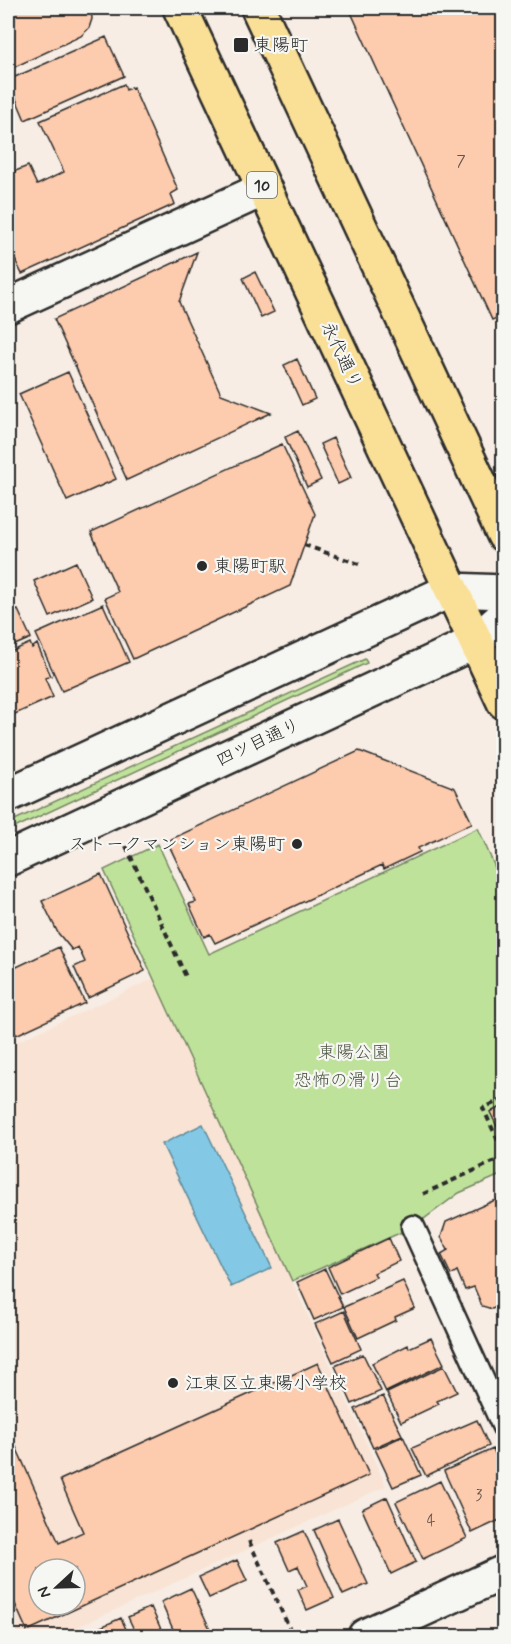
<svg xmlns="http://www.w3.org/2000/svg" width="511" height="1644" font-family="Mynerve,'Klee One',sans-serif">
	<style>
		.built { fill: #f9e3d4; fill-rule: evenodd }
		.green { fill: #bfe29b; stroke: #758663; stroke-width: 1.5 }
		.water { fill: #83c9e5; stroke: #608a9b; stroke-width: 1.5 }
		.building { fill: #fdcbad; stroke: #2b2b2b; stroke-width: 1.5; fill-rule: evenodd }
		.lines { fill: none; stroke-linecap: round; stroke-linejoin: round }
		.service-casing { stroke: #2b2b2b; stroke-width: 27 }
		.minor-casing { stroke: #2b2b2b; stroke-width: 38 }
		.secondary-casing { stroke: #2b2b2b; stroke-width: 38 }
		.primary-casing { stroke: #2b2b2b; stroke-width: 38 }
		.path { stroke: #2b2b2b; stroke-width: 4; stroke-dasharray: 6 4.5; stroke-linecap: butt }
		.service { stroke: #f6f6f2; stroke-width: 22 }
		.minor { stroke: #f6f6f2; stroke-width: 33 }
		.secondary { stroke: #f6f6f2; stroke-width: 33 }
		.primary { stroke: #fadf96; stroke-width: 33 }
		.poi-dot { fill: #2b2b2b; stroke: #f6f6f2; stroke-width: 2 }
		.labels { text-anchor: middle; stroke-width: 4.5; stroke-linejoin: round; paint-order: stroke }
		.number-label { font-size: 15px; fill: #60534c }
		.shield { fill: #f6f6f2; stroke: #686867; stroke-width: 1.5 }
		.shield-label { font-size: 16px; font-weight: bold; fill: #2b2b2b }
		.poi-label { font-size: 18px; fill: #2b2b2b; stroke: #f6f6f2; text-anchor: start }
		.street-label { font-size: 18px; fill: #2b2b2b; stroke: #f6f6f2 }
		.park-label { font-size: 18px; fill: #505947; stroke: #f6f6f2 }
	</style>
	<rect width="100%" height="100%" fill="#f7ede4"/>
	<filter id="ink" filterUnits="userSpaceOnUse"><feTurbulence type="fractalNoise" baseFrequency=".0167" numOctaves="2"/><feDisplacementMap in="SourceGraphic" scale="12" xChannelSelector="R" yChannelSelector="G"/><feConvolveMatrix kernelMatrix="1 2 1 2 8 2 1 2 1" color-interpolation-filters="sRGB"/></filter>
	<g filter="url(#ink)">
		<path class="built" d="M153,979L386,1486L58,1636H8V1046ZM39,1569H75V1605H39Z"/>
		<path class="green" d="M365,659L367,663L8,831V823Z
			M478,828L503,886V1174L459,1193L413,1227L292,1281L104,870L158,844L209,954Z"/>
		<path class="water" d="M203,1124L272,1268L231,1287L162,1144Z"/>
		<path class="building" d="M8,8H91L92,19L89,28L81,36L8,70Z
			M349,8H504V315L492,320Z
			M106,37L124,76L25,120L8,80Z
			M124,84L126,90L133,87L178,190L171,194L175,204L22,274L8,245V200L10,199L8,194V174L28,166L37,185L64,172L40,121Z
			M197,252L179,302L221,394L271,413L127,480L54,319Z
			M255,272L274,312L261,318L243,278Z
			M297,359L315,399L302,405L284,365Z
			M68,372L116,479L67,501L19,394Z
			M298,431L321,480L307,487L285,437Z
			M333,438L351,478L338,484L320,444Z
			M282,444L315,514L290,586L133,659L105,598L118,592L91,532Z
			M76,562L92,598L50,617L34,581Z
			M103,604L129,662L62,691L36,634Z
			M18,610L31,638L8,648V614Z
			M30,643L32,648L37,644L51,676L45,678L53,697L8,717V653Z
			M359,751L455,788L472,823L418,848L420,852L384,869L382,865L215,943L210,934L204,937L189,904L196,902L167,841Z
			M101,874L145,971L88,998L74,967L85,962L78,947L72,950L58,933L42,901Z
			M59,947L85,1003L16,1035L8,1016V971Z
			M504,1106V1141L490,1112Z
			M504,1196V1304L492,1309L482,1306L474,1287L465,1290L457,1271L451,1275L441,1254L448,1250L441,1237L446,1222Z
			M389,1238L399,1261L374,1273L376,1277L340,1294L328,1267Z
			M325,1269L343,1307L314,1320L297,1282Z
			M403,1281L415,1308L395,1317L396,1320L358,1338L344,1307Z
			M344,1311L361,1349L333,1362L315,1324Z
			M431,1338L444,1364L386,1392L372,1363L408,1345L409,1348Z
			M363,1354L381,1391L352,1404L335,1366Z
			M318,1363L369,1475L27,1631L8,1588V1429L59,1543L83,1532L60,1480ZM39,1569H75V1605H39Z
			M444,1366L457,1392L437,1401L439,1404L401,1422L387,1393Z
			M383,1396L402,1435L373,1448L355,1409Z
			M477,1420L489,1446L426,1476L412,1448Z
			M403,1436L421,1475L393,1487L375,1449Z
			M493,1449L504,1472V1518L472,1533L444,1471Z
			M440,1481L467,1538L423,1559L396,1502Z
			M387,1497L416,1562L391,1574L362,1509Z
			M338,1519L368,1584L343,1595L314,1530Z
			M304,1531L334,1598L307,1610L298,1590L307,1586L298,1566L289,1570L277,1543Z
			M237,1560L247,1581L209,1598L199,1577Z
			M191,1588L211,1631L199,1636H176L161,1602Z
			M151,1607L164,1636H137L128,1617Z
			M121,1618L129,1636H86L85,1634Z"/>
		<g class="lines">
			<defs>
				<path id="service" d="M413,1227L504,1427"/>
				<path id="minor" d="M8,306L264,189
					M365,1636L504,1572"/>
				<path id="secondary" d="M8,795L451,590L504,592
					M8,859L475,642L504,616"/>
				<path id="primary" d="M180,8L504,702
					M258,8L504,535"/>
			</defs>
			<use href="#service" class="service-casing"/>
			<use href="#minor" class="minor-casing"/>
			<use href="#secondary" class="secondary-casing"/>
			<use href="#primary" class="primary-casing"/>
			<path class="path" d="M501,417L504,416
				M304,545L359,564
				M126,846L187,979
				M504,1099L483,1108L504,1154
				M423,1194L504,1157
				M249,1541L293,1636"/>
			<use href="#service" class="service"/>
			<use href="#minor" class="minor"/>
			<use href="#secondary" class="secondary"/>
			<use href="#primary" class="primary"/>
		</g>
	</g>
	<g class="poi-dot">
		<rect x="233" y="37" width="16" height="16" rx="3"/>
		<circle cx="202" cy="566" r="6"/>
		<circle cx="297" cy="844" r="6"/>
		<circle cx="173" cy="1383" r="6"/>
	</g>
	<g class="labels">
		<g class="number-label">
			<text x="461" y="166">7</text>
			<text x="479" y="1500">3</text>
			<text x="431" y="1525">4</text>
		</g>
		<rect class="shield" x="247" y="172" width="30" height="26" rx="4.5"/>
		<g class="shield-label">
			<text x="262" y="191">10</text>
		</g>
		<g class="poi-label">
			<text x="254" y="51">東陽町</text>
			<text x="214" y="572">東陽町駅</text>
			<text x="285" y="850" text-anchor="end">ストークマンション東陽町</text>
			<text x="185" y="1389">江東区立東陽小学校</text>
		</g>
		<g class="street-label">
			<text transform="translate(342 355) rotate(65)" y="6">永代通り</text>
			<text transform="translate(258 742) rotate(-25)" y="6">四ツ目通り</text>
		</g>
		<g class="park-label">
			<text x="354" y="1058">東陽公園</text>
			<text x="348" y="1086">恐怖の滑り台</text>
		</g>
	</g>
	<rect width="511" height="1644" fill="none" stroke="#f6f6f2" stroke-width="30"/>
	<rect x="15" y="15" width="481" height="1614" fill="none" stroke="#2b2b2b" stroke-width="2" filter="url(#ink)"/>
	<g transform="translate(57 1587) rotate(248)"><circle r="28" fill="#f6f6f2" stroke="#a5a5a2" stroke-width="1.5"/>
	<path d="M0-4.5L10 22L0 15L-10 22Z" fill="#2b2b2b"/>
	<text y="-9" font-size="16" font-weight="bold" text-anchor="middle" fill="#2b2b2b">N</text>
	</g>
</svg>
